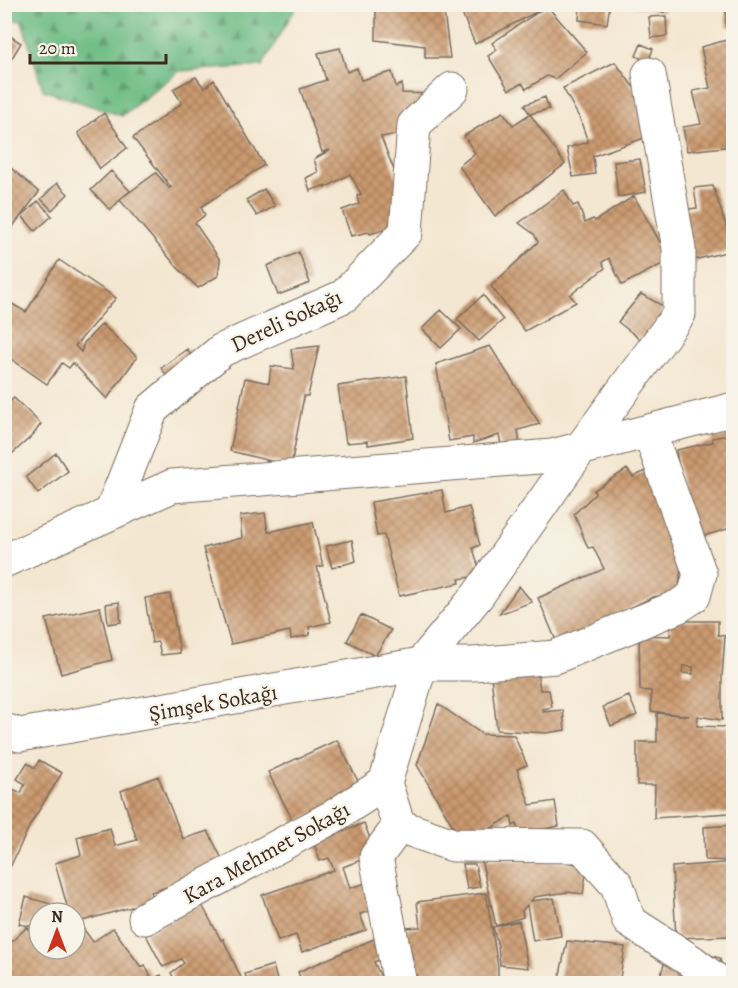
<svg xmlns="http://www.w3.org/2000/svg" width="738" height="988" font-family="Alegreya,serif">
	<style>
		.forest { fill: url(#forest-firs); stroke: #567452; stroke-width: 1.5 }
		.building { fill: url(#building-cross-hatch); fill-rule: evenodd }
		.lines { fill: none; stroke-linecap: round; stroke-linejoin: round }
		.street-casing { stroke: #7c6c5d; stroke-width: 35 }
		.street { stroke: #fff; stroke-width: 33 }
		.labels { text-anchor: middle; stroke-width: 4.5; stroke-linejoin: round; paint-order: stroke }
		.street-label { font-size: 22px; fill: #3b2a1e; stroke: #f7f3e8 }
	</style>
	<defs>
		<pattern id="forest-firs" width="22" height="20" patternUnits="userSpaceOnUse" patternTransform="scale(1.5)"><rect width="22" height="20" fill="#70bd86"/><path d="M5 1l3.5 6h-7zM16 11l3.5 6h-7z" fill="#5d9a6d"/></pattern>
		<pattern id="building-cross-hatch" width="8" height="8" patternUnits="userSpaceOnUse" patternTransform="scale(1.5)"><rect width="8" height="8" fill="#cb9a70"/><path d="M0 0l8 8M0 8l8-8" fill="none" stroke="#a67e5b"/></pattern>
	</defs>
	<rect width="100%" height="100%" fill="#f7f3e8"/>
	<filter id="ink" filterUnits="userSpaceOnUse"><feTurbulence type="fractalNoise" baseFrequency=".0167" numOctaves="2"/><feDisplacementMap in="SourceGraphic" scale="12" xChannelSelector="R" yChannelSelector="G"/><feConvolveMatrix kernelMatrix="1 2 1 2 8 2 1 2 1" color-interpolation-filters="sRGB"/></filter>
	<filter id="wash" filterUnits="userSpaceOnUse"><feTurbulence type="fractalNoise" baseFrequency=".008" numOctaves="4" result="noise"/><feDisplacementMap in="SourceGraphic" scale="24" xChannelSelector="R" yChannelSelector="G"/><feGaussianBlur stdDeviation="1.35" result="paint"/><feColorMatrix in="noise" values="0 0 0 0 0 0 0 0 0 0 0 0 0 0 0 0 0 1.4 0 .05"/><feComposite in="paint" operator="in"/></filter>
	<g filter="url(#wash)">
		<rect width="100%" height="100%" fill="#f4e7d1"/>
		<path class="forest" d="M4,5L5,4L297,5L262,66L179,71L122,116L43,90L22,21L5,18Z"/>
		<g id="blocks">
			<path class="building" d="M376,4H443L450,58H425V46L376,40Z
				M458,4H535L538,11L475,44Z
				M580,4H610L607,24L579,20Z
				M620,4H665L664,12Z
				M726,4H734V26L726,27Z
				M547,6L587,52L555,79L547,76L526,89L522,83L509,90L488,56L497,50L492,43Z
				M666,16L667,36L651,38L649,17Z
				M4,32L21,43L4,71Z
				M734,38V146L687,151L683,127L701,124L693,91L710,88L701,47Z
				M641,44L653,49L648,62L636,56Z
				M340,48L347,72L357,68L361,80L392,72L396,87L402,84V93L432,94L404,133L381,137L413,219L370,234L369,232L351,236L342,210L359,204L357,196L361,194L350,174L325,188V185L310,191L306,178L318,172L314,159L330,150L322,152L300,89L326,80L318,53Z
				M615,62L638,93L647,137L593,156L595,174L573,177L567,148L588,142L580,119L563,88Z
				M196,77L204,88L214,80L264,165L201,207L205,215L195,223L220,260L218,276L198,288L177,267L120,200L110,210L91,190L111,171L130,191L120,199L156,173L169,188L171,187L133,138L182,103L173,89Z
				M545,97L549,109L530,114L565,164L495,216L459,166L475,153L464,136L503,112L513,125L530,114L524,105Z
				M104,113L127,148L100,169L78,133Z
				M640,159L646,192L618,197L614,162Z
				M4,162L39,192L4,238Z
				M57,183L68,194L52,210L41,199Z
				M713,186L734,250L690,261L681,210L697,208L694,188Z
				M264,189L275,206L257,216L246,200Z
				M564,190L573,206L578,204L585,223L593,219L595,221L634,196L670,260L622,285L609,258L602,262L605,268L570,295L576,302L525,331L491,286L538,242L534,234L519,223Z
				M38,201L52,216L35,231L22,216Z
				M299,252L310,283L278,295L267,266Z
				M59,260L116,298L75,346L81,352L84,343L102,324L137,357L107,399L73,363L69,368L62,363L47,384L4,354V304L7,301L26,312Z
				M641,294L663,306L649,346L618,322Z
				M483,295L503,320L479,341L457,319Z
				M441,310L461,329L441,348L422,329Z
				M319,346L308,396H304L291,466L230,451L245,378L269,383L271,366L294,369L291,349Z
				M490,346L540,424L518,430L520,446L502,449L499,435L473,443V437L449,441L436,364Z
				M187,349L198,365L173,384L161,368Z
				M406,376L413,438L368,445V441L346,443L338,386Z
				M14,398L41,424L33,435L4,461V407Z
				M734,434V527L697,538L686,512L676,450L713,442L712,438Z
				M56,453L68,471L38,494L26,477Z
				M654,467L682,548L679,592L653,597L557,643L538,598L604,569L593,547L588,548L574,514L595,494L594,490L627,469L633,477Z
				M442,490L446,513L469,507L480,545L473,548L481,575L459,579L460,583L399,596L384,535L377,536L371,502Z
				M265,513L268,532L313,522L323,566L317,567L331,622L309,627L310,635L291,639L290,631L231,644L203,548L242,538L240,516Z
				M352,540L356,561L332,568L326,546Z
				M519,586L532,602L499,614Z
				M170,594L180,653L161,655L158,642L152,643L145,598Z
				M119,602L121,622L108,624L106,604Z
				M100,607L112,660L61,674L46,619Z
				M361,615L391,630L375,656L347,641Z
				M671,621H718V635L725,636L722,677V720L698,716L697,726L728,727L730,813L654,818L655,785H637V742H657V713L689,716L651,711V691L640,690L639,635L670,636ZM683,666L693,667V674L682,673Z
				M536,662L540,690H549L552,707L543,709V712L563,710L565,730L546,733L497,730L490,667Z
				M629,696L637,715L611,726L603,707Z
				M438,704L482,734L514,735L527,765L517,769L530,805L555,801L559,826L518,834L517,824L513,826L511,816L464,845L417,765Z
				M337,740L363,791L294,823L268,772Z
				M39,760L62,773L31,823L4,880V785L21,793L25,784L17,779L27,763L35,768Z
				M158,776L183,839L208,831L221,857L213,861L214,865L198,877L151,892L153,901L75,923V913H69L55,863L81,855L77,837L110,828L115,846L137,840L121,791Z
				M364,823L376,854L343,867L350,888L379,879L380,908L360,914L366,930L302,952L296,935L278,941L262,895L334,870L329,858L320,861L314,844Z
				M734,825V861L705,860L704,827Z
				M481,859L567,862L587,867L583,894L568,892L534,897L531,901L554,898L561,936L533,941L527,905L522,911L523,917L496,926Z
				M734,862V962L731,961L732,955L727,954L730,936L676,938L672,867Z
				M463,864H475L480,887L467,889Z
				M486,893L498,967V984H418L406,928L420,927L417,902Z
				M26,897L51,904L49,913H39V928L19,924Z
				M201,903L221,940L223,939L244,984H177L171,973L184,963L181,959L163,967L145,933Z
				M519,921L528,968L500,965L498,946L493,927Z
				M80,924L93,942L113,928L141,967L145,965L152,979L161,975L165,984H4V949L27,927L39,939V949H75V927Z
				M383,935L388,956L374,962L384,984H302L298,972Z
				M567,941L625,947L619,984H558Z
				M670,944L720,958L724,984H658Z
				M273,965L278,984H248L245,974Z"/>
		</g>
	</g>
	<g filter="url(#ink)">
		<use href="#blocks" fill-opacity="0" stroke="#7c6c5d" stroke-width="1.5"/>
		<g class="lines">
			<defs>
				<path id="street" d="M649,74L679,249V314L581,448L478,595L421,664L385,783L399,826L453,845L582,846L617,885L629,921L691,961L721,984
					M111,513L152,409L222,350L344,296L406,232L414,125L452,89
					M4,561L172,486L552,456L734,409
					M4,730L20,735L421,664H473L555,657L679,606L694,596L700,574L649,431
					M399,826L376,857L400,984
					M145,918L334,816L385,783"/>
			</defs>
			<use href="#street" class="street-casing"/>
			<use href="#street" class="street"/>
		</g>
	</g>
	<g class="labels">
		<g class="street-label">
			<text transform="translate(286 320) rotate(-25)" y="8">Dereli Sokağı</text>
			<text transform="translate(213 702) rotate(-10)" y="8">Şimşek Sokağı</text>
			<text transform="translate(266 852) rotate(-29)" y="8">Kara Mehmet Sokağı</text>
		</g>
	</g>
	<rect width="738" height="988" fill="none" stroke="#f7f3e8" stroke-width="24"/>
	<g transform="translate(57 931)"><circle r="28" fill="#f7f3e8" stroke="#aca397" stroke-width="1.5"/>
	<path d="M0-4.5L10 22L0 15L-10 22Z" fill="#c8321e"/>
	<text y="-9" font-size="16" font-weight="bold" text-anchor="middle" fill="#3b2a1e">N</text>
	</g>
	<path d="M30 54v9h136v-9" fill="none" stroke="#3b2a1e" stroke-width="3"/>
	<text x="39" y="54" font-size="18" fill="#3b2a1e" stroke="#f7f3e8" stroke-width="4.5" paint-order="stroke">20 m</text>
</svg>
